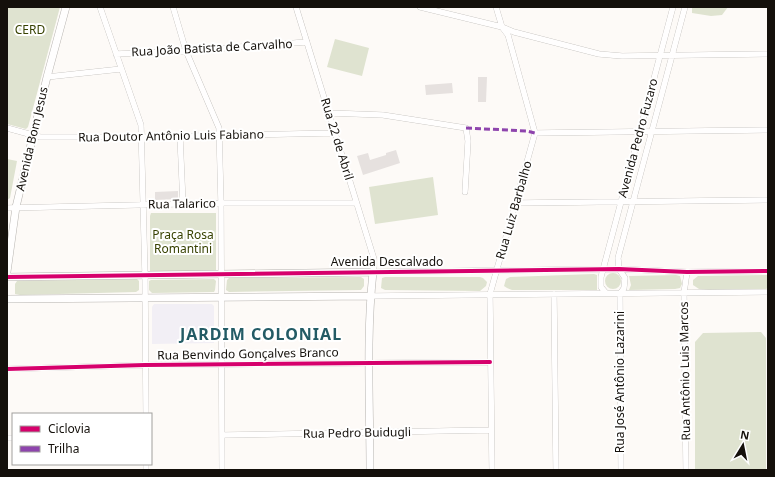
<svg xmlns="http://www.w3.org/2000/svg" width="775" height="477" font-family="'Noto Sans',sans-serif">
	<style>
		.education { fill: #f2eff5 }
		.green { fill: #dfe3d0 }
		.building { fill: #e6e1df }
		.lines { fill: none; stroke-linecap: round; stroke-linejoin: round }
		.minor-casing { stroke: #b6b3af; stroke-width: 6 }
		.tertiary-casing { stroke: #b6b3af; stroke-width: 8 }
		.minor { stroke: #fffefe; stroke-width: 5.5 }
		.tertiary { stroke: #fffefe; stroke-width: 7 }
		.quiet { stroke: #8e44ad; stroke-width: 3; stroke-dasharray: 6 3; stroke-linecap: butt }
		.cycleway-casing { stroke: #fff; stroke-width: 6 }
		.cycleway { stroke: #d6006c; stroke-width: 4 }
		.labels { text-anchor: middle; stroke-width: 4; stroke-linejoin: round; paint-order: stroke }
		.park-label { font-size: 12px; fill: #384202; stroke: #fff }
		.street-label { font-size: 12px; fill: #14100b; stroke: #fff }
		.district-label { font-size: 16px; font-weight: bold; letter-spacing: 1px; fill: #235b65; stroke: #fff }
	</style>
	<rect width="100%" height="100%" fill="#fdfaf7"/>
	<path class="education" d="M154,304H212L214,306V343L152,344V307Z"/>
	<path class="green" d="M7,7H60L28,127L26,129L7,124Z
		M692,7H728L722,15L711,16L692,13Z
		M335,39L369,48L362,76L327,67Z
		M7,159L17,161L10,198L7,200Z
		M433,177L438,215L375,224L369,187Z
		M151,213H216V271H150V216Z
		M605 281a8 8 0 1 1 16 0a8 8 0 1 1-16 0Z
		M594,274L597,275V290H512L507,288L504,286L506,279L510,277Z
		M676,275L680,276L682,284L680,288L675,289L629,290L631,285L629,276Z
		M767,275H768V288L766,289L710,290L699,289L693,285V280L698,276Z
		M361,277L364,279V286L361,290L229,292L226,290L227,280L229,278Z
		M385,277H480L483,278L487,282L486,286L480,291L385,290L381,288L382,278Z
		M137,279L139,281V290L136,292L20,295L15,294V284L17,281Z
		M214,279L216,281L215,290L214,292L152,293L149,290V281L151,280Z
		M761,332L766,338V470H695V342L703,333Z"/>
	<path class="building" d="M478,77H487L486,102H478Z
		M452,83L453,93L426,95L425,85Z
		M396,150L400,163L363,175L357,156L368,153L370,160L386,155V153Z
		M178,191V199L155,200V192Z"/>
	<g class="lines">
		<defs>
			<path id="minor" d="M100,7L141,125L145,275L146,414
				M173,7L186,51L219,128L221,203L222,470
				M296,7L374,259L373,272L619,269L687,272L768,271
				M420,7L502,27L514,32L599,54L622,56L768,54
				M116,54L186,51L307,42
				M47,77L121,69
				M329,113L383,115L466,128L468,141L465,192
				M7,128L40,137H142L335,133
				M535,133L768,130
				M180,136L183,204
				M516,203L768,200
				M7,208L221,203H356
				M606,293L601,287V277L673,7
				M554,294L556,470
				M370,296L768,292
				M7,369L145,365L490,362
				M223,435L491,430
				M7,438H13
				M146,464V470
				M492,470L490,294L535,133L508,35L502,27L496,7
				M621,470L620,294L624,288L625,278L619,269L618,258L685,7
				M686,470L684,293L687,272"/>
			<path id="tertiary" d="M7,272L16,207L47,77L66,7
				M7,277L373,272C366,337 370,404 370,470
				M7,299L370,296"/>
		</defs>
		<use href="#minor" class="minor-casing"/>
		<use href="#tertiary" class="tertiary-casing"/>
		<use href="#minor" class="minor"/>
		<use href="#tertiary" class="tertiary"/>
		<path class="quiet" d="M466,128L527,131L535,133"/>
		<defs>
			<path id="cycleway" d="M7,277L619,269L687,272L768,271
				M7,369L145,365L490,362"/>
		</defs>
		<use href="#cycleway" class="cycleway-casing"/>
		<use href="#cycleway" class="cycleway"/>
	</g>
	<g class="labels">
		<g class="park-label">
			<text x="30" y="34">CERD</text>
			<text x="183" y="239">Praça Rosa<tspan x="183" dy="14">Romantini</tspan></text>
		</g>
		<g class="street-label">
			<text transform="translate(212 48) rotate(-3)" y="4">Rua João Batista de Carvalho</text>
			<text transform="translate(171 136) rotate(-1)" y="4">Rua Doutor Antônio Luis Fabiano</text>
			<text transform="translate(638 138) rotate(-75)" y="4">Avenida Pedro Fuzaro</text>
			<text transform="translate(32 139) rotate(-77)" y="4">Avenida Bom Jesus</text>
			<text transform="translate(337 139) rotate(73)" y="4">Rua 22 de Abril</text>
			<text transform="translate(182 204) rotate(-1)" y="4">Rua Talarico</text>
			<text transform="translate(514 210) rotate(-74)" y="4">Rua Luiz Barbalho</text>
			<text x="387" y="266">Avenida Descalvado</text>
			<text transform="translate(248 354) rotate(-1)" y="4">Rua Benvindo Gonçalves Branco</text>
			<text transform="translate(685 371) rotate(-91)" y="4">Rua Antônio Luis Marcos</text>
			<text transform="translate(620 382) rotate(-90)" y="4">Rua José Antônio Lazarini</text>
			<text transform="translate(357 433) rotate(-1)" y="4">Rua Pedro Buidugli</text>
		</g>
		<g class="district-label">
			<text x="261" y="340">JARDIM COLONIAL</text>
		</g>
	</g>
	<rect width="775" height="477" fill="none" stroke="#14100b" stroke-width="16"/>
	<rect x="12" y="413" width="140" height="52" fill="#ffffff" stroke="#a19f9d"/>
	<rect x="20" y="426" width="20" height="6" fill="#d6006c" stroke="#a19f9d"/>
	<text x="48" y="433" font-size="12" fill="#14100b">Ciclovia</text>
	<rect x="20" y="446" width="20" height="6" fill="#8e44ad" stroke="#a19f9d"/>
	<text x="48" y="453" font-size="12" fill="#14100b">Trilha</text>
	<g transform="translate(743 445) rotate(10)" stroke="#ffffff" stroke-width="3" paint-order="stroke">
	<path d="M0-3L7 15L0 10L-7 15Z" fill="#14100b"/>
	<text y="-6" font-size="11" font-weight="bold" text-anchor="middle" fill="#14100b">N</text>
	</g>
</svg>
